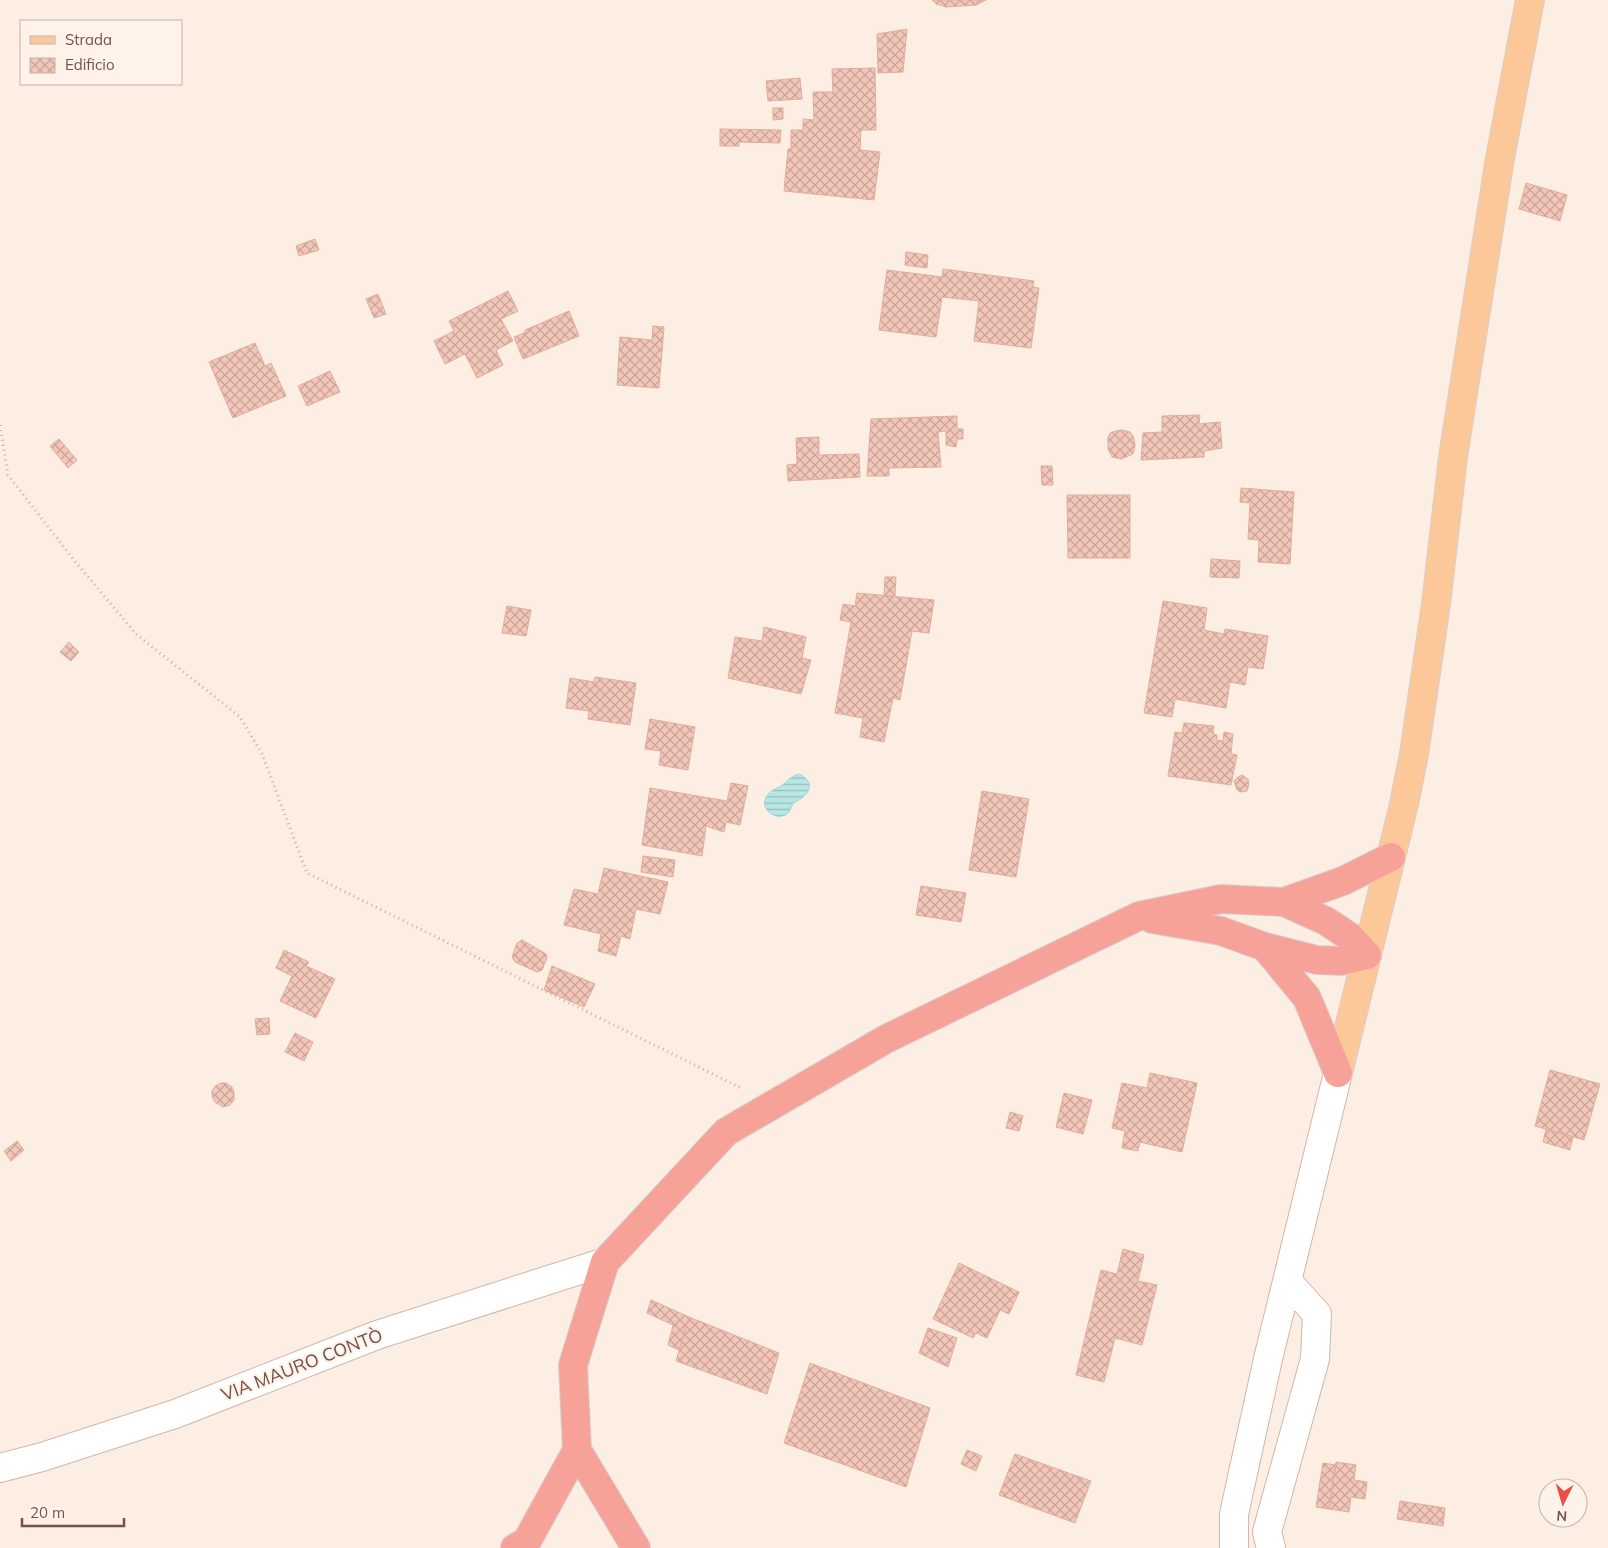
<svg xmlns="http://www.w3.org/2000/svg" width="1608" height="1548" font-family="Mulish,sans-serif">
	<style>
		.water { fill: url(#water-rules); stroke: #9dd8d8 }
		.building { fill: url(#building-cross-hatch); stroke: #e5ab9a }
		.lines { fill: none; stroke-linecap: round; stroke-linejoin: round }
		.minor-casing { stroke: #d0b6ac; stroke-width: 30 }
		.major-casing { stroke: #d8cecc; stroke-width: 30 }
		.highway-casing { stroke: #d8cecc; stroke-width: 30 }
		.path { stroke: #d7aa9d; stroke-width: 3; stroke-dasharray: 1 4; stroke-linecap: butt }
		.minor { stroke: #fff; stroke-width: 28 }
		.major { stroke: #fcc89a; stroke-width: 28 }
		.highway { stroke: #f7a298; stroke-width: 28 }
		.labels { text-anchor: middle; stroke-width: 4.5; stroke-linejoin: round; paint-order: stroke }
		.street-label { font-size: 18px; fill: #745149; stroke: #fff3e9 }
	</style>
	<defs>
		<pattern id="water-rules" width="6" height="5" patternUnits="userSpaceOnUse" patternTransform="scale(1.25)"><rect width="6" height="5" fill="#b7e6e5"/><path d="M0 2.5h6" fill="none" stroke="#99bdbc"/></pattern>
		<pattern id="building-cross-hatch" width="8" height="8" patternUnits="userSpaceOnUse" patternTransform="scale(1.25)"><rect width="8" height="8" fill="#f2c7ba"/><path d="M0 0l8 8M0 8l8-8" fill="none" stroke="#c9a499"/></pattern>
	</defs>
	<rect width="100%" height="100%" fill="#fceee2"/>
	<path class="water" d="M799,774C818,783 808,797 793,803C792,806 790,811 788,813C776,823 758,808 767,796C770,791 775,789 779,787C788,782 788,777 799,774Z"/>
	<path class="building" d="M932,0H986L976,5L946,7L936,4Z
		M907,29L903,72L878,73L877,34Z
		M875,68L876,130H861L860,150L880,152L874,200L784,191L788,149H791V130H803V119L814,120L813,92H833L832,69Z
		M800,78L802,99L768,101L766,81Z
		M773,108H783V119L773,120Z
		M720,129L781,130L780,143L739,142V146H720Z
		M1526,183L1567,195L1560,221L1519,209Z
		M315,239L319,250L299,256L296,246Z
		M906,252L928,255L927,268L905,265Z
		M943,269L1034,281L1033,287L1039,288L1031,348L974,341L979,301L942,297L936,337L879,330L887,270L942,277Z
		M508,291L518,311L501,319L513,341L496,350L503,365L477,378L465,354L445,364L434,341L454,331L449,321Z
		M378,294L386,314L374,318L366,299Z
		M569,311L579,336L523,359L514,337L526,332L525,330Z
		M653,326L664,327L659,388L617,385L620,337L652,340Z
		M255,343L265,366L271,363L286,396L233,418L209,362Z
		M330,371L340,392L307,406L298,386Z
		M1200,415L1199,424L1220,422L1222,448L1204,451V457L1141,460L1143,433L1162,432V416Z
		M957,416V429H963V439H957L956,447L946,445V431L938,432L941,467L889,468V476H867L871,419Z
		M1122,430L1130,432L1134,438L1135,446L1133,454L1121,459L1112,457L1108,449V438L1110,433L1115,431Z
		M819,437V455L859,454L860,477L788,481L787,465L797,464L796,438Z
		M59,439L77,460L68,468L50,446Z
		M1041,466H1052L1053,485H1042Z
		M1241,488L1294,492L1290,564L1258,562L1259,540L1248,539L1250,503L1240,502Z
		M1067,495H1130V558H1068Z
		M1211,559L1240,561L1239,578L1210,577Z
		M885,577H896L895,596H884Z
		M857,593L934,600L929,633L912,631L900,700L893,698L884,742L860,737L863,718L835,713L851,622L840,620L843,604L855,606Z
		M1163,601L1207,608L1204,630L1224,634L1225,629L1268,636L1263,669L1248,667L1245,685L1230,682L1226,708L1175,699L1172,717L1144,713Z
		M507,606L531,610L526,636L502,633Z
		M764,627L806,637L802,658L811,660L801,694L728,678L735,637L762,641Z
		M69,642L79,652L71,661L60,652Z
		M595,677L636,683L630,725L588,719L589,711L566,708L570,678L594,682Z
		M650,719L695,727L688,770L659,765L661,751L645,749Z
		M1184,723L1214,726L1213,734L1217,735V740L1223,741L1224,732L1233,734L1231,754L1237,755L1231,785L1168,776L1175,732L1182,733Z
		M1242,775L1248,779L1249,784L1247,791L1241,792L1237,790L1234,781L1238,777Z
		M731,783L748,786L740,825L726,822L724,832L706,826L702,856L642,845L650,788L727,801Z
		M982,791L1029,799L1016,877L969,870Z
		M643,856L675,860L673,877L641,872Z
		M604,868L668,882L660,914L636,909L630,939L621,936L616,956L598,951L601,934L564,925L574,889L598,894Z
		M921,886L966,893L961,922L916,915Z
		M522,940L546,954L547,958L542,970L537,972L515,962L512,957L517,943Z
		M284,950L309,962L306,966L335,979L316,1018L280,1001L292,976L276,968Z
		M552,966L595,984L584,1007L544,990Z
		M269,1018L270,1034L257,1035L255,1019Z
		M295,1033L313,1042L304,1061L285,1052Z
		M1550,1070L1600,1084L1584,1140L1535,1126Z
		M1150,1073L1197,1083L1182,1152L1140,1142L1138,1151L1122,1148L1125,1131L1112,1128L1122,1083L1147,1088Z
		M221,1083H226L232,1087L234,1092V1100L230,1105L223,1107L215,1102L212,1096V1091L215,1086Z
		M1064,1093L1092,1100L1083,1134L1056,1127Z
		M1010,1112L1023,1116L1019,1131L1006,1128Z
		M1546,1129L1573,1137L1570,1150L1543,1142Z
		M17,1141L24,1150L11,1161L4,1151Z
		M1123,1249L1144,1255L1138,1281L1157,1285L1142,1345L1115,1338L1104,1382L1076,1375L1101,1270L1117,1274Z
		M959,1263L1019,1292L1009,1314L1000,1310L987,1338L976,1333L973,1338L933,1319Z
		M651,1300L689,1317L679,1350L668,1345L673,1325L647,1313Z
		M689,1317L779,1353L767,1394L676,1361Z
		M928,1328L957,1338L948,1367L919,1353Z
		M810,1363L930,1408L906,1487L784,1443Z
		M967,1450L982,1456L976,1471L961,1464Z
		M1015,1454L1091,1481L1075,1523L999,1495Z
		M1336,1462L1356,1465L1354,1480L1367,1482L1365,1499L1351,1497L1349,1512L1329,1509Z
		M1323,1463L1336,1465L1329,1509L1316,1507Z
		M1400,1501L1445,1508L1443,1526L1397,1519Z"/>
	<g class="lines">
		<defs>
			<path id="minor" d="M0,1468L42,1457L175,1414L377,1335L605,1262
				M1234,1548V1514L1268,1359L1338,1073
				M1271,1548L1267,1532L1315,1359L1317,1314L1287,1281"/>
			<path id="major" d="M1338,1073L1404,804L1414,754L1436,604L1453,457L1500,158L1530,0"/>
			<path id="highway" d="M1284,902L1326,921L1350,937L1367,955
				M1152,919L1221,931L1265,947L1317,960L1342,961L1367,955
				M1265,947L1307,998L1338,1073
				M515,1548L527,1541L577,1450
				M636,1548L577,1450L573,1365L605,1262L726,1132L886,1039L1139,916L1221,899L1284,902L1343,881L1391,857"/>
		</defs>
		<use href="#minor" class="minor-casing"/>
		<use href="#major" class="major-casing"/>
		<use href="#highway" class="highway-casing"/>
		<path class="path" d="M0,425L8,475L73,559L136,634L240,717L262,754L307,873L741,1088"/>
		<use href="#minor" class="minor"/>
		<use href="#major" class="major"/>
		<use href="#highway" class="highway"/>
	</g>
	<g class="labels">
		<g class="street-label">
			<text transform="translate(302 1365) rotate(-21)" y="6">VIA MAURO CONTÒ</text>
		</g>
	</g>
	<rect x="20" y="20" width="162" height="65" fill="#fff3e9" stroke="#c7b2a9"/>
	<rect x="30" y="36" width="25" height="8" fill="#fcc89a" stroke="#c7b2a9"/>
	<text x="65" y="45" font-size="15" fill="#745149">Strada</text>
	<rect x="30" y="58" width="25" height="15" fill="url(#building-cross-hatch)" stroke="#c7b2a9"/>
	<text x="65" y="70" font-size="15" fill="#745149">Edificio</text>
	<g transform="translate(1563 1503) rotate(185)"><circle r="24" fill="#fff3e9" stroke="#c7b2a9"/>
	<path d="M0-4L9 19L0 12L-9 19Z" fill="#e85046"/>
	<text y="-8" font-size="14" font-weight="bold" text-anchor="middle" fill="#745149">N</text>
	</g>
	<path d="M22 1518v8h102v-8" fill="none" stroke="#745149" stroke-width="2.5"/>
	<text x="30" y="1518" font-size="15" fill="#745149" stroke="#fff3e9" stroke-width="4" paint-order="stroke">20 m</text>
</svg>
